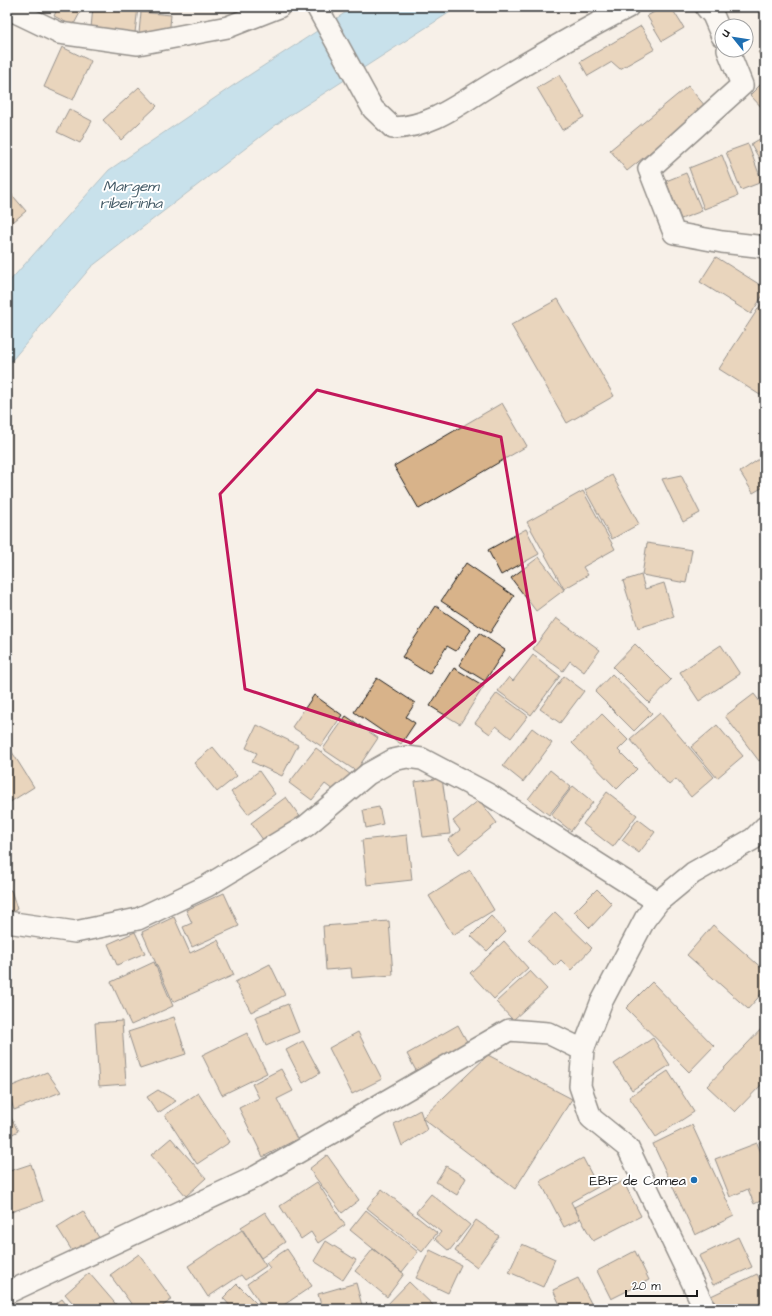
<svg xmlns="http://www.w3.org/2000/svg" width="772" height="1316" font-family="'Architects Daughter',sans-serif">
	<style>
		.water { fill: #8fcef0; stroke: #61879b }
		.building { fill: #d8b38a; stroke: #1c1c1c }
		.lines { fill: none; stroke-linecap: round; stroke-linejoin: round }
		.street-casing { stroke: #1c1c1c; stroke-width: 24 }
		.street { stroke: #fff; stroke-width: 21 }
		.marked { fill: none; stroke: #c2185b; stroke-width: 3; stroke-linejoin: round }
		.poi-dot { fill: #1f6fb2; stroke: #fff; stroke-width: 1.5 }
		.labels { text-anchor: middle; stroke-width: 4; stroke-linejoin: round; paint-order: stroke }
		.poi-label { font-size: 14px; fill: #1c1c1c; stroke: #fff; text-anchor: end }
		.water-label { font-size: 15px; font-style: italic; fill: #445a66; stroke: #fff }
	</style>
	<rect width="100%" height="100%" fill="#f7f0e8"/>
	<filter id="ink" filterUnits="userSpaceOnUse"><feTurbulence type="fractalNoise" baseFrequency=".025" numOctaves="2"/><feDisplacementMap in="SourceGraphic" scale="8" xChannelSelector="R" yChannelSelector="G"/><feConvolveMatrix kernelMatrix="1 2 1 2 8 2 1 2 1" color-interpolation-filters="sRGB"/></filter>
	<g filter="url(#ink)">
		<path class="water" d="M354,7H458L281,121L91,267L7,366V284L109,170L234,85Z"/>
		<path class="building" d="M58,7H83L73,26L54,16Z
			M93,7H138L135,33L91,28Z
			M663,7H671L684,28L662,41L647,16Z
			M141,12L171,15L169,36L139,33Z
			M641,26L655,49L620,69L612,62L588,76L580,62Z
			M62,47L91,61L73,100L44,87Z
			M765,47V62L758,52Z
			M559,75L584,117L562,130L537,88Z
			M763,82L765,84V111L750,95Z
			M688,86L706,107L627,171L610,150Z
			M139,87L157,106L121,140L103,120Z
			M69,109L92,121L80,143L57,132Z
			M765,136V169L751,144Z
			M748,144L762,182L741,190L726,152Z
			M722,155L738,196L704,209L689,168Z
			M686,173L702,211L681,219L666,181Z
			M7,189L26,211L7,227Z
			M716,257L765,288V292L751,314L700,282Z
			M765,298V387L760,395L719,369Z
			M558,299L614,396L567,423L511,325Z
			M502,403L527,446L419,509L394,466Z
			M765,455V486L753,493L740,472Z
			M612,475L639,524L612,539L585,490Z
			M681,475L700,513L683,522L662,479Z
			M583,491L615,549L583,567L588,575L564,589L527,522Z
			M526,529L539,554L501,575L488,550Z
			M647,543L692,550L686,583L642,575Z
			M539,557L564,590L536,611L511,578Z
			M466,563L514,596L490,633L441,601Z
			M641,575L645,589L664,583L674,617L638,628L623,581Z
			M436,606L471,630L456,651L447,646L429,674L402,657Z
			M556,618L600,650L584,672L570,661L563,671L533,649Z
			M479,633L505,650L485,681L459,665Z
			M635,644L671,680L649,703L613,667Z
			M721,645L740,674L699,701L680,672Z
			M533,655L560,676L531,715L498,691L509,677L513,681Z
			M454,668L484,686L460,724L430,706Z
			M612,674L652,713L634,731L595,692Z
			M564,676L584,691L560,723L540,709Z
			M377,678L415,703L406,717L415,723L401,744L354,712Z
			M497,693L528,716L511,738L496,726L490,734L475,723Z
			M754,694L765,708V757L759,761L725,716Z
			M314,695L342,715L321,746L292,727Z
			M660,713L714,777L691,797L676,779L669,785L630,739Z
			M602,714L628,740L618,750L637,769L617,789L572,743Z
			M346,716L378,738L356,771L323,749Z
			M257,725L298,745L282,776L252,762L257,753L246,748Z
			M717,725L743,756L717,778L691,747Z
			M532,728L552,743L523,782L503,766Z
			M7,744L34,787L7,804Z
			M213,747L237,776L217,792L194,763Z
			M316,748L351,775L337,793L325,784L312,800L289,783Z
			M550,770L571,787L549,815L528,799Z
			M259,771L275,794L248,814L231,792Z
			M442,778L450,834L423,837L415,782Z
			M573,786L593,802L571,831L551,815Z
			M607,792L637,815L613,847L583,824Z
			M286,797L301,818L266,844L251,823Z
			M479,800L497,823L459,854L448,840L460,830L453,821Z
			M379,807L383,824L366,828L363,810Z
			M638,819L655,832L639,853L622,840Z
			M407,835L412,880L367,885L362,840Z
			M470,870L494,910L453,935L429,896Z
			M597,889L612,904L590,928L574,912Z
			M11,890L17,909L7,916V891Z
			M224,893L239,926L192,947L183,927L192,923L186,910Z
			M555,912L592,948L571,970L561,960L555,966L528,940Z
			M491,916L506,932L487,951L471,936Z
			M174,917L190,953L218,940L234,975L173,1002L142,932Z
			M389,921L393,975L352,978L351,968L326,970L323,926Z
			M713,925L765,971V990L748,1009L687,955Z
			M135,932L145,953L117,965L108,944Z
			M504,941L528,968L494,999L470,973Z
			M154,962L173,1006L131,1025L111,982Z
			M270,964L285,995L251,1012L235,982Z
			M530,971L547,989L513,1020L496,1002Z
			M652,982L714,1046L689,1072L626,1008Z
			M288,1004L299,1032L266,1046L255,1017Z
			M174,1017L186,1054L140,1069L128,1032Z
			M122,1021L126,1084L99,1086L95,1023Z
			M458,1025L471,1049L420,1078L407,1054Z
			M765,1025V1081L735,1112L707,1086Z
			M358,1032L382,1079L352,1094L329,1048Z
			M247,1033L267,1073L222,1095L202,1055Z
			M653,1038L670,1065L632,1090L614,1064Z
			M303,1041L320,1073L303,1083L286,1050Z
			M488,1055L572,1099L515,1189L422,1118Z
			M281,1069L293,1091L277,1099L297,1139L263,1157L239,1108L259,1098L252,1084Z
			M668,1071L694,1112L656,1137L629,1097Z
			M47,1072L61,1092L14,1110L7,1088Z
			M158,1090L176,1101L158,1113L147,1097Z
			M198,1093L230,1142L197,1164L165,1115Z
			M7,1110L18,1131L7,1137Z
			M420,1110L427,1130L402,1146L394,1124Z
			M692,1125L734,1216L695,1235L653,1144Z
			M171,1138L206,1178L186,1196L151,1155Z
			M765,1140V1159L759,1142Z
			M757,1143L765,1162V1199L754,1204L748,1189L730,1197L715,1159Z
			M327,1155L359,1200L342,1213L309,1169Z
			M583,1158L598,1187L571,1202L580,1219L564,1227L540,1181Z
			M31,1164L43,1201L11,1212L7,1199V1172Z
			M446,1166L466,1178L457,1195L436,1182Z
			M623,1181L641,1216L593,1241L574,1207Z
			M317,1182L345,1225L318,1243L311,1232L301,1239L280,1206Z
			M382,1189L437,1233L422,1252L367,1208Z
			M431,1194L470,1225L449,1251L435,1239L441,1232L416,1212Z
			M366,1210L418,1252L402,1272L350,1230Z
			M83,1211L101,1241L76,1257L57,1227Z
			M265,1212L285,1242L261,1258L241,1227Z
			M476,1220L499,1236L477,1267L455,1251Z
			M242,1230L266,1266L245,1280L241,1275L208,1297L188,1266Z
			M738,1237L752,1267L713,1285L699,1256Z
			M326,1241L356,1260L343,1280L314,1261Z
			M522,1244L555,1259L543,1287L509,1272Z
			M287,1249L312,1286L278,1309H264L247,1284L270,1268L266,1263Z
			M373,1249L404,1274L387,1297L355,1271Z
			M430,1250L461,1265L448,1293L416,1278Z
			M635,1251L649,1280L611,1299L597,1271Z
			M139,1254L172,1299L159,1309H135L110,1275Z
			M89,1273L120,1309H78L65,1294Z
			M757,1274L765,1290V1309H718L711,1296Z
			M578,1278L594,1309H562L553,1290Z
			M409,1282L437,1309H383Z
			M356,1283L363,1309H322L318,1294Z
			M237,1284L262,1309H233L223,1298Z
			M62,1299L70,1309H49Z"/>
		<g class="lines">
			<defs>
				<path id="street" d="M317,7L373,109L393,128C434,126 460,103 492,84C537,57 582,31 628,7
					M706,7L713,15L722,36
					M7,8L59,33L138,44L228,27L279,7
					M728,50L742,85L649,169L674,233L722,242L765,247
					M7,922L75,932L138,919L207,886L306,826L368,774L393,760L407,757L422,759L488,794L658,902
					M7,1293L257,1176L509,1030L548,1033L583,1050
					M705,1309L628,1148L591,1118L580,1086L583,1050L601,1003L645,919L658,902L693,873L753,839L765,827"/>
			</defs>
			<use href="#street" class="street-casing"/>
			<use href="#street" class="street"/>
		</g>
	</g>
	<path d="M0 0H772V1316H0ZM317,390L501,437L535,641L411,743L245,689L220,494Z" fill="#f7f0e8" fill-opacity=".55" fill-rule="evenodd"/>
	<path class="marked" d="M317,390L501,437L535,641L411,743L245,689L220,494Z"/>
	<circle class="poi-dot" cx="694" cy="1180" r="4"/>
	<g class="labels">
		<g class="poi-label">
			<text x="686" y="1185">EBF de Camea</text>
		</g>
		<g class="water-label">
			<text x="131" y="191">Margem<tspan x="131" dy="17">ribeirinha</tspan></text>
		</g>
	</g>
	<rect width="772" height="1316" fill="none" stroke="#fff" stroke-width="24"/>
	<rect x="12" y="12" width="748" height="1292" fill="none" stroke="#1c1c1c" stroke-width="1.5" filter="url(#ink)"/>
	<g transform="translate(734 38) rotate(300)"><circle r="19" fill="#ffffff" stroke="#a4a4a4"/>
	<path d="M0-3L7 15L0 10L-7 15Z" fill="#1f6fb2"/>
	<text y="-6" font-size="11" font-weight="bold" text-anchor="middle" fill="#1c1c1c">U</text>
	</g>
	<path d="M626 1290v6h71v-6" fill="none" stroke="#1c1c1c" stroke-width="2"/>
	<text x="632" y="1290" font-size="12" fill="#1c1c1c" stroke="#ffffff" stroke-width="3" paint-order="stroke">20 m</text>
</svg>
